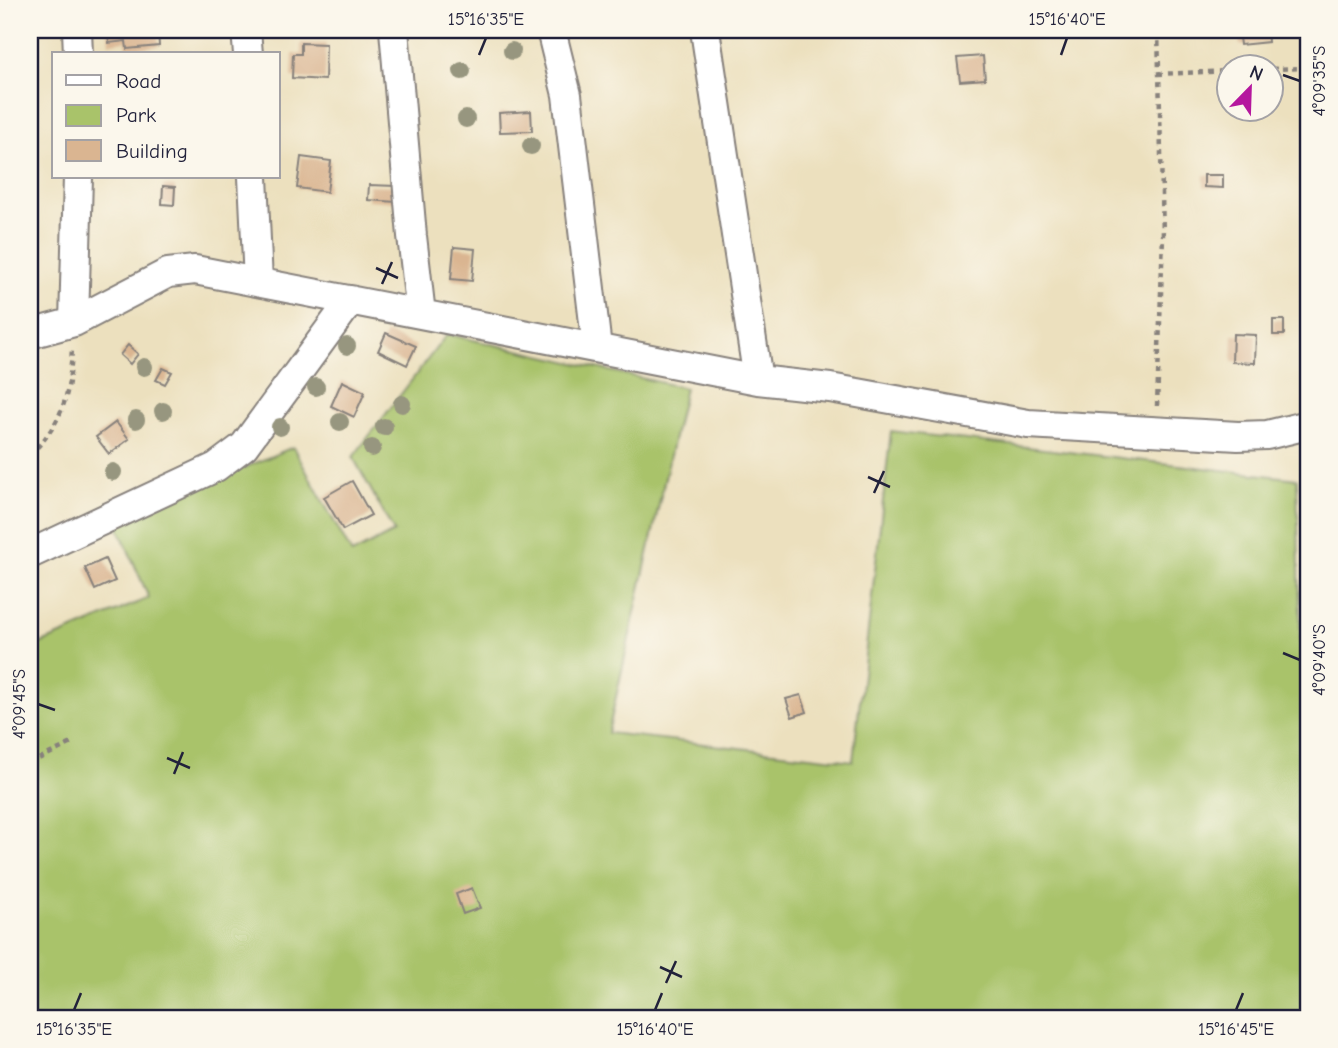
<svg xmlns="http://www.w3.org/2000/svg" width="1338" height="1048" font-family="'Comic Neue',sans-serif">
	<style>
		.green { fill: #a9c36a; stroke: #667252; stroke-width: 2 }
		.building { fill: #dab591 }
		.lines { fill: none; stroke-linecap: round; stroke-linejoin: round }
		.minor-casing { stroke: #87817c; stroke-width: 32 }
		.path { stroke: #87817c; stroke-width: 4.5; stroke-dasharray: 5 5; stroke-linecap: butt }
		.minor { stroke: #fff; stroke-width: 28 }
		.tree { fill: #97967f }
		.ticks { fill: none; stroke: #22223b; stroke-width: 2.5 }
		.neatline { fill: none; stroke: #22223b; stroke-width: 2.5 }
		.ticks-label { font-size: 18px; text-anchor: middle; fill: #22223b }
	</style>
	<rect width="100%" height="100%" fill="#fbf7ec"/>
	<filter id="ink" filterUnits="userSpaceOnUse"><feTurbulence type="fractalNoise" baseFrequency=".0143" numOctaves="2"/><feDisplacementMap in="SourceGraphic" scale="14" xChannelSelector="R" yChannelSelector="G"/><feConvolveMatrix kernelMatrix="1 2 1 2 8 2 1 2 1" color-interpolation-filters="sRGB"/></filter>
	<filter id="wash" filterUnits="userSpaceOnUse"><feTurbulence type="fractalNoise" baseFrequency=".00686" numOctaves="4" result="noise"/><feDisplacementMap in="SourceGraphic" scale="28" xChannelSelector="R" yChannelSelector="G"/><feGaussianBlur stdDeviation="1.57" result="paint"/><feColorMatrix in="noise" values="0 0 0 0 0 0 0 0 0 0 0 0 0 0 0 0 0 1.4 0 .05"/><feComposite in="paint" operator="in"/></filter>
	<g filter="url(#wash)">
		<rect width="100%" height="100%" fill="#ece0be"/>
		<path class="green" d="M447,334L685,388L608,733L853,761L891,431L1297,479L1303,743L1308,744V1018H30V648L149,598L116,522L293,447L352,554L394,532L353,457Z"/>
		<g id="blocks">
			<path class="building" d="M108,30H158L159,46L127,49L126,41L109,43Z
				M1238,30H1267L1268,42L1240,45Z
				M301,43L326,44L325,80L292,78L293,54H301Z
				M983,56L985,79L960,81L957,58Z
				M531,111L532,131L500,132L499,113Z
				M301,157L331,161L327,192L297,188Z
				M1204,175H1223V188L1204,187Z
				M369,185L396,186V202L368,200Z
				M163,186L175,187L174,205L162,204Z
				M454,247L475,249L472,281L451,279Z
				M1273,320H1284V335H1273Z
				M386,333L416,346L407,365L378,351Z
				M1233,334L1256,335L1255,363L1232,362Z
				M128,345L138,354L130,364L120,355Z
				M163,368L172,372L165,384L156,380Z
				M342,381L365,392L354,417L331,406Z
				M116,422L129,439L109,454L96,437Z
				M352,481L371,515L343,530L324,497Z
				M105,559L115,581L95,590L85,568Z
				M801,695L807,712L792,717L786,699Z
				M472,888L480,908L463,914L456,894Z"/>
		</g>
	</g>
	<g filter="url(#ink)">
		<use href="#blocks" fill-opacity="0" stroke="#87817c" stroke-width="2"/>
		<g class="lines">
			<defs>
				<path id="minor" d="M77,30L78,54
					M246,30L248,54
					M394,30L412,236L421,314
					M551,30L567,95L597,348
					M705,30L758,380
					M253,177L258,282
					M74,322L78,177
					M30,334L74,322L168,273L195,270L758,380L830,388L1028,424L1238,436L1267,435L1308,425
					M30,554L216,467L244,446L351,300"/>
			</defs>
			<use href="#minor" class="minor-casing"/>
			<path class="path" d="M1272,69L1308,68
				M1158,74L1230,71
				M1157,406L1163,236L1158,30
				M30,455C64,421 70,394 72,347
				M30,763L72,743"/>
			<use href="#minor" class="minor"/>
		</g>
		<g class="tree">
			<circle cx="512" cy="51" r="9"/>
			<circle cx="462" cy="71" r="9"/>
			<circle cx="466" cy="119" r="9"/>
			<circle cx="531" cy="146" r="9"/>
			<circle cx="347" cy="346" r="9"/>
			<circle cx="144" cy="367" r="9"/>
			<circle cx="316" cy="387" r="9"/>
			<circle cx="402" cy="404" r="9"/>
			<circle cx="163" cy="411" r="9"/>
			<circle cx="136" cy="420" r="9"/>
			<circle cx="340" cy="422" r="9"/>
			<circle cx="280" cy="427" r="9"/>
			<circle cx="384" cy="427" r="9"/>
			<circle cx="372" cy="448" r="9"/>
			<circle cx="113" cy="472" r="9"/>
		</g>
	</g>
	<path class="ticks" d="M479,55L486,38M1061,55L1067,38M1283,75L1300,81M376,268L398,278M382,284L392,262M868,477L890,487M874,493L884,471M1283,653L1300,660M38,704L55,710M167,758L190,768M174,774L183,752M660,967L682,977M666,983L676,961M74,1010L81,993M655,1010L662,993M1236,1010L1243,993"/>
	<rect width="1338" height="1048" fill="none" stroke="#fbf7ec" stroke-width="77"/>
	<rect x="52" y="52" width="228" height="126" fill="#fbf7ec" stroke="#a4a2a5" stroke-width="2"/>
	<rect x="66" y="75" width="35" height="10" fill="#ffffff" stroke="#a4a2a5" stroke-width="2"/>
	<text x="116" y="88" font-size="21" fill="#22223b">Road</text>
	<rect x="66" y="105" width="35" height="21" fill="#a9c36a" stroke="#a4a2a5" stroke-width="2"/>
	<text x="116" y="122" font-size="21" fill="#22223b">Park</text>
	<rect x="66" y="140" width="35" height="21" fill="#dab591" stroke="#a4a2a5" stroke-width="2"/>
	<text x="116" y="158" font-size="21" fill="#22223b">Building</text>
	<g transform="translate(1250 88) rotate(23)"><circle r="33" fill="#fbf7ec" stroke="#a4a2a5" stroke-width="2"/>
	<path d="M0-5L12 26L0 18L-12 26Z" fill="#b5179e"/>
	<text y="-10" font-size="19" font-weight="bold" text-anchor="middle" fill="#22223b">N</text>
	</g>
	<rect x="38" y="38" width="1262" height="972" class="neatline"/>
	<g class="ticks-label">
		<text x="486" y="25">15°16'35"E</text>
		<text x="1067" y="25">15°16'40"E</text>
		<text transform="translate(1319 81) rotate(-90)" y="6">4°09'35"S</text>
		<text transform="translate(1319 660) rotate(-90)" y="6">4°09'40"S</text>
		<text transform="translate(19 704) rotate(-90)" y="6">4°09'45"S</text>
		<text x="74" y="1035">15°16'35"E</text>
		<text x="655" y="1035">15°16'40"E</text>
		<text x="1236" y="1035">15°16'45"E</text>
	</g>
</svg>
